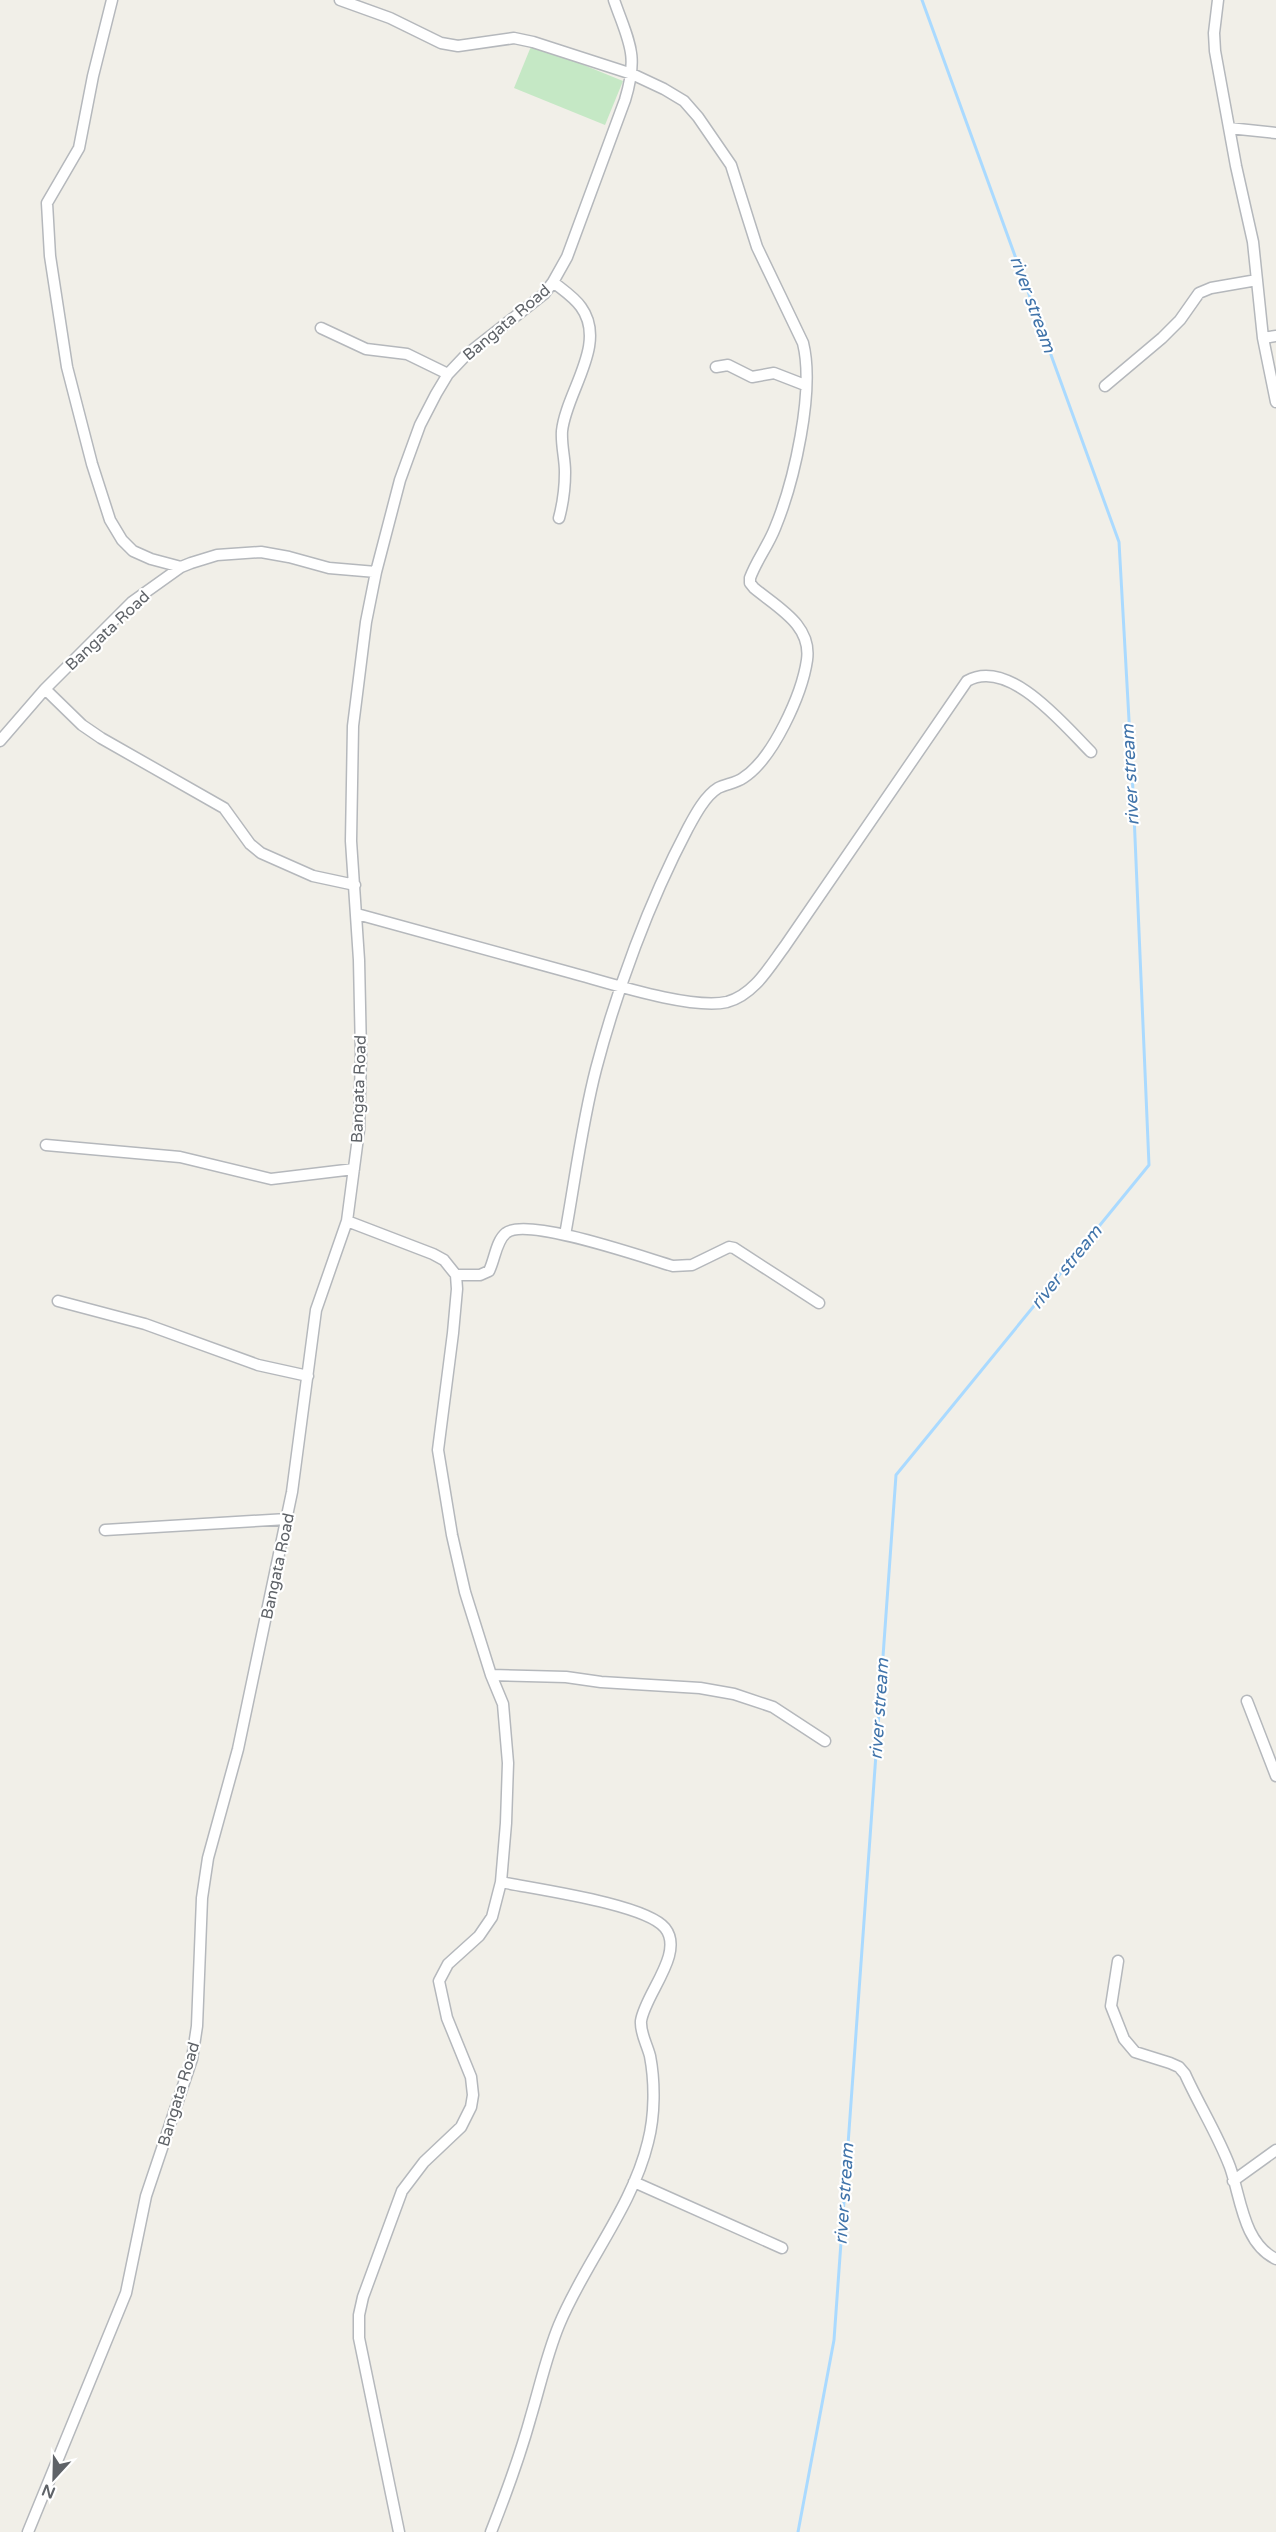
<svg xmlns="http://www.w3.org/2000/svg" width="1276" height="2532" font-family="'Varela Round',sans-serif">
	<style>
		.green { fill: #c5e8c5 }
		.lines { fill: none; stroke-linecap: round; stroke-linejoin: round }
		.stream { stroke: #aadaff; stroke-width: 3 }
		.street-casing { stroke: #b5b8bc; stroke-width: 13 }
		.street { stroke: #fff; stroke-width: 10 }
		.labels { text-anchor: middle; stroke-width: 4.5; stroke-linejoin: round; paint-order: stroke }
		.street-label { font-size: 16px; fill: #5f6368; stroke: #fff }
		.water-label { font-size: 18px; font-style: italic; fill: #4174aa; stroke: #fff }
	</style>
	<rect width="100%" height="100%" fill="#f1efe8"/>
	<path class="green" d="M532,44L623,81L605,125L514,88Z"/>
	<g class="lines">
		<path class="stream" d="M798,2532L834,2340L896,1475L1149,1165L1133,791L1119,542L922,0"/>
		<defs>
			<path id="street" d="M112,0L93,76L79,148L47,203L50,256L67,367L92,464L110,520L122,540L133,551L151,559L181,567
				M340,0L390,18L441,43L458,46L514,38L533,42L632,74L664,89L684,101L698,117L731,165L757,247L803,343C815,391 794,482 775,528C768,546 756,561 750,578V583L754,588C778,608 812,625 807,660C802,694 773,759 743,778C736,783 726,784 718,788C705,796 695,815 688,828C649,902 617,989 596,1069C582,1123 575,1180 565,1235
				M1218,0L1214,33L1215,51L1236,166L1253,242L1263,338L1276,402
				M1229,128L1276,133
				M553,282C563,290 574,297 581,307C608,344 566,392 562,431C561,445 565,458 565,472C565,488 563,503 559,518
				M321,328L366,349L407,354L448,374
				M1263,338L1276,336
				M716,367L728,365L752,377L774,373L805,385
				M1105,386L1162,338L1180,320L1199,293L1211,288L1257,280
				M45,689L82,725L101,738L224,808L250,844L261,853L313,876L355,885
				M0,741L45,689L132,602L181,567L191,563L217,555L261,552L289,557L329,568L376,572
				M357,914C428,934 500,953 572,973C609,983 691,1010 727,1002C754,995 770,966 785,946L967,681C1009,657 1064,725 1091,752
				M46,1145L180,1157L271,1179L354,1169
				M347,1221L433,1254L444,1260L456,1275L457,1289L453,1333L438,1450L452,1535L465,1592L491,1675L503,1704L508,1763L506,1823L501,1882L492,1917L479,1936L448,1964L439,1981L447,2018L471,2077L473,2095L471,2107L461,2127L424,2162L402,2191L363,2297L359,2315V2338L399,2532
				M456,1275H480L489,1271C495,1259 496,1241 506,1233C526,1216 645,1258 673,1266L692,1265L729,1247L734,1248L819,1303
				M58,1301L145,1324L258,1365L308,1376
				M105,1530L287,1519
				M491,1675L566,1677L601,1682L700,1688L734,1694L773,1707L825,1741
				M1247,1701L1276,1776
				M1118,1961L1111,2006L1124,2039L1135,2052L1170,2063L1179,2067L1185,2074C1199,2105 1218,2135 1230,2167C1241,2198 1243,2243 1276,2259
				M1233,2181L1276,2150
				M634,2182L782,2248
				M28,2532L126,2293L146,2196L192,2059L197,2026L202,1898L208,1858L238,1749L292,1492L316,1310L347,1221L359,1130L361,1054L359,960L351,841L353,726L366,622L376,572L400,480L420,425L436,394L448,374L466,355L544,294L553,282L567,257L625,100C639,54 629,43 614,0
				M491,2532C506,2494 520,2456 531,2416C540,2386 547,2354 559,2325C585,2262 632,2208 648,2142C655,2115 655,2082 650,2056C647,2044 640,2033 641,2021C645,1994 685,1953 665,1928C646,1904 535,1889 501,1882"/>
		</defs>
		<use href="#street" class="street-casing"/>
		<use href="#street" class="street"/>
	</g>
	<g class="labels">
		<g class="street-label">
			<text transform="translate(506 322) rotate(-40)" y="6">Bangata Road</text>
			<text transform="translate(107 630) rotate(-43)" y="6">Bangata Road</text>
			<text transform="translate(358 1089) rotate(-88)" y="6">Bangata Road</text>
			<text transform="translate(277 1566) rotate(-78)" y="6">Bangata Road</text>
			<text transform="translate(178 2094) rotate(-73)" y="6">Bangata Road</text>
		</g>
		<g class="water-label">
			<text transform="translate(1033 304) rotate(70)" y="6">river stream</text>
			<text transform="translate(1130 775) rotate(-93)" y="6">river stream</text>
			<text transform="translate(1066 1267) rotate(-51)" y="6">river stream</text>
			<text transform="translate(879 1709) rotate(-86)" y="6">river stream</text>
			<text transform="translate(844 2194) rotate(-86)" y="6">river stream</text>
		</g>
	</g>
	<g transform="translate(54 2478) rotate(202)" stroke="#ffffff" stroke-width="4.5" paint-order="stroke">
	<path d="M0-4.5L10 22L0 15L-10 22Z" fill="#5f6368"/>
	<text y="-9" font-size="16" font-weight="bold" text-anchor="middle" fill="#5f6368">N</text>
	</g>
</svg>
